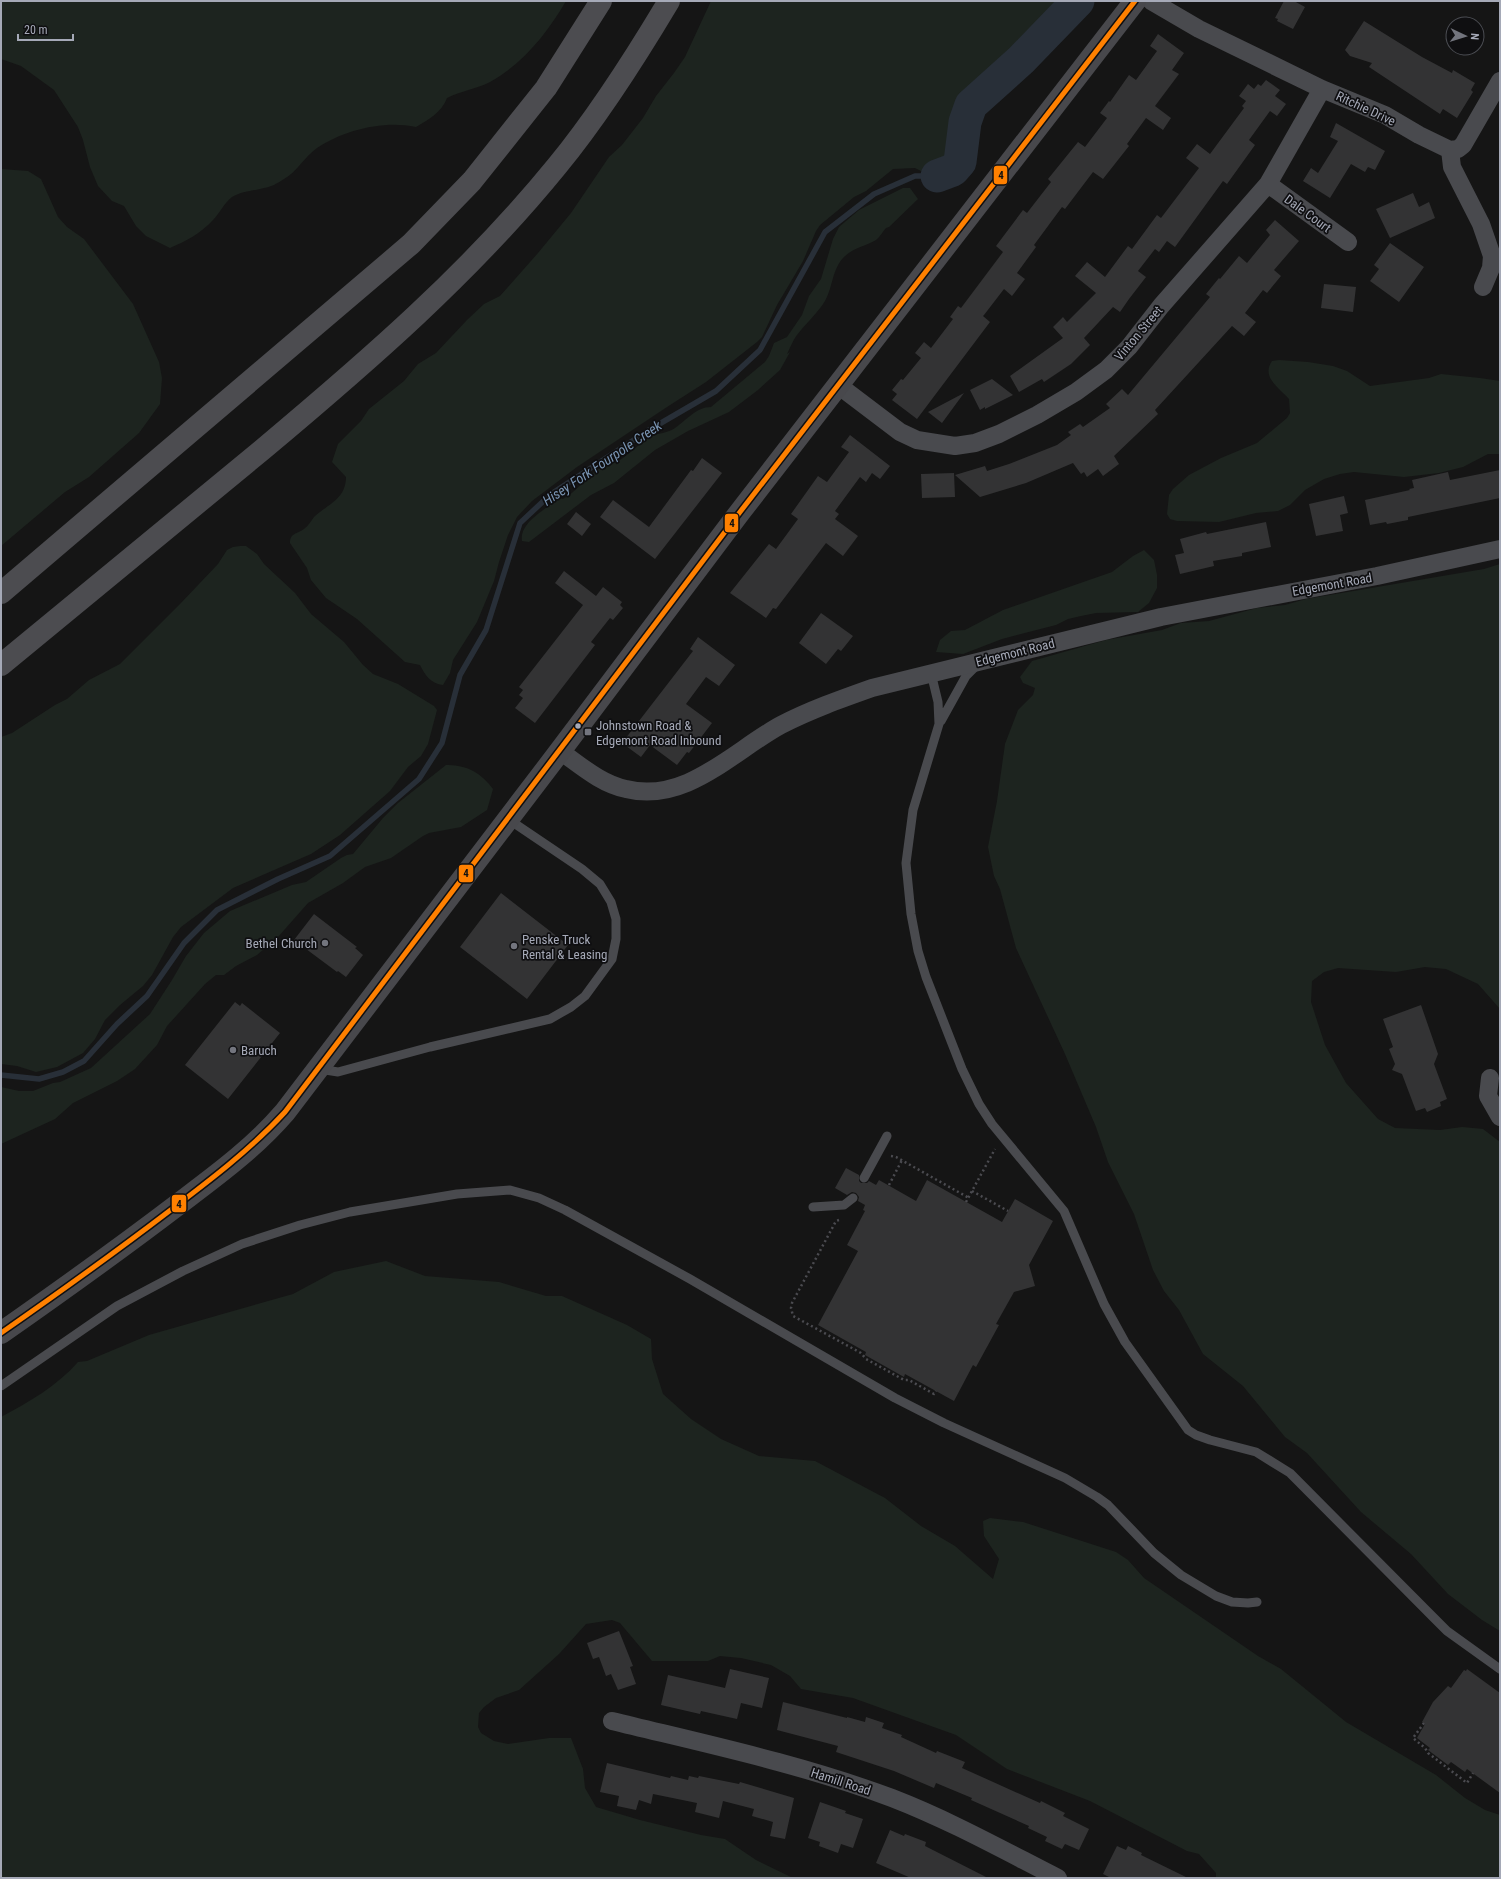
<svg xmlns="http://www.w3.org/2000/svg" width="1501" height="1879" font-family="'Roboto Condensed',sans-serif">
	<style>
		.green { fill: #1d241f }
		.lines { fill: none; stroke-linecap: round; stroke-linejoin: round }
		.stream { stroke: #282f38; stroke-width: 5.5 }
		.river { stroke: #282f38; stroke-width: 33 }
		.building { fill: #333334 }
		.path { stroke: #4b4b50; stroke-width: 2.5; stroke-dasharray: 2 3; stroke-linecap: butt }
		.lane { stroke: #494a4e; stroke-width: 9 }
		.street { stroke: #494a4e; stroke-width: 18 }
		.secondary { stroke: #48484c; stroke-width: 22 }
		.highway { stroke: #4c4c50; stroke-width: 22 }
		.bus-1-casing { stroke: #0f0f11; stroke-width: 8 }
		.bus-1 { stroke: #ff8000; stroke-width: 5 }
		.bus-dot { fill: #a5a9b7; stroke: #0f0f11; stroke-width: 1.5 }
		.poi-dot { fill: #73757e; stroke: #0f0f11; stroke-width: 1.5 }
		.labels { text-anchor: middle; stroke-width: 3.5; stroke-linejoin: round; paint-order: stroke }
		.street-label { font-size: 13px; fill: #a5a9b7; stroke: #0f0f11 }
		.poi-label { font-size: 13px; fill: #a5a9b7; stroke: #0f0f11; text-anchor: start }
		.water-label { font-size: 14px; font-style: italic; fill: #7a95b4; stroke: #0f0f11 }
		.line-badge { stroke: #0f0f11; stroke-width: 1.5 }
		.pale-badge-label { font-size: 11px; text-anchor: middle; font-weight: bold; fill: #111 }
	</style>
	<rect width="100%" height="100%" fill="#151515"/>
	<path class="green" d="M1,1H566C548,32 523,64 490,82C476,89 461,91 447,98C442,112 428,120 416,127C384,120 344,130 317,148C304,157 297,172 284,179C278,183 271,187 264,188C253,191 242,191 232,197C224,203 220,213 213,220C200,234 186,241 170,248L146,236L136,226L124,206L112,201L98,186L90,167L83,140L78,127L54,90L21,66L1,59Z
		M711,1H1065L1025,45L975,91L957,111L953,146L946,165L941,170L934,171H921L915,168L893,169L866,191L854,197L820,225L816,231L803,261L777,305L762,337L757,342L706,382L667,407L577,467L532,501L517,517L508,535L499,562L494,581L477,622L453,660L450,673L443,685C431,684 425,675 420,665L405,662L357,619L326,598L311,580L307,568L290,543C290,533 297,534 304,529C308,526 311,521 314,517C328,504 346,499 346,477L332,462L338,444L361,421L369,409L404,381L418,364L436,353L467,320L484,304L500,296L538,253L571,213L609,157L622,145L643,118L656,96L674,73L685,57Z
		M1,169L28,171L41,179L58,217L67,227L84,239L133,304L159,362L162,378L160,404L139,433L89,477L65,492L1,546Z
		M903,188H910L918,199L889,227L886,228C883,231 880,237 876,240C866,246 853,248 844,257C832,269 833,287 825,301C817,314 806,323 797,335C793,340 790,348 787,354L790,352L780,370L758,390L729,412L688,431L655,450L614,483L591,495L529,542L522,541C519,522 547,509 559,498L563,499C577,492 586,476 600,468C608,464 616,463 623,458C632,452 640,443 650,437C658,433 668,433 675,428C687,420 696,407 711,407L765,362L769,356L774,343L787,337L802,315L809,296L821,279L833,239L839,227L859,210Z
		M1279,360L1308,362L1333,366L1347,371L1370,386L1429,378L1441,374L1480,378L1500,381V454H1488L1463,467L1439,473L1404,477L1354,472L1340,474L1324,479L1305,490L1290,505L1278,511L1256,513L1219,522L1177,521L1170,519L1167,514L1169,495L1173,489L1189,475L1221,458L1257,443L1287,418L1290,413L1289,399C1279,388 1261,377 1272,361Z
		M240,546H246L257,554L264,564L295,593L311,614L344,642L363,665L373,674L398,684L434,706L437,710L428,744L421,756L408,767L390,791L340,835L311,854L233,888L181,927L173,937L152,975L143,986L120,1005L105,1020L95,1039L83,1053L57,1067L36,1072L17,1066L1,1064V737L12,733L55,705L67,699L89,680L120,664L180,604L218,564L227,550L233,547Z
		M1144,550L1154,560L1157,575V588L1149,603L1138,612L1096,613L1081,616L1068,619L1056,625L1002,639L963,654L936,652L940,640L951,631L965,630L1003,610L1112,572L1133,556Z
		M1500,564V1009L1478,984L1446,969L1425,967L1396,972L1338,968L1324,972L1312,981L1311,1002L1325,1045L1346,1083L1378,1119L1395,1128L1440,1130L1462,1127L1483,1129L1500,1142V1631L1482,1620L1448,1594L1411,1554L1361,1512L1307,1453L1285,1437L1243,1386L1203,1354L1179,1310L1164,1291L1153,1270L1134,1214L1108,1162L1096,1127L1065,1054L1016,948L1000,889L994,876L988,847L997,801L1005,744L1018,710L1033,695L1035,688L1023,683L1020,677L1032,661L1106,640L1162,630L1181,623L1209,621L1257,608L1285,605L1306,599L1484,569Z
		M446,765C465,764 482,773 493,789L487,810L461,827L429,833L423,836L391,858L365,867L343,883L308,903L278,937L257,955L236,966L224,975H216L205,984L167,1026L157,1045L135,1069L117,1081L73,1103L55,1119L1,1144V1087L19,1091H33L53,1083L60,1082L91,1068L150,1014L172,980L186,956L204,933L230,911L292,885L306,882L341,858L347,855L353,854L383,818L398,803Z
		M386,1261L425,1276L499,1282L546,1296H562L627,1325L651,1339L652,1359L663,1394L691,1419L721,1439L759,1456L815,1461L832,1470L885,1498L921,1526L955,1546L993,1579L999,1559L984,1536L983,1521L990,1518L1023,1522L1116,1552L1128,1560L1144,1578L1258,1656L1281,1669L1346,1722L1436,1775L1465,1798L1485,1810L1500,1815V1878H1216V1873L1199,1854L1187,1851L1090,1801L1007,1769L956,1735L853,1698L801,1689L790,1676L771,1665L741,1658L720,1656L708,1661H652L620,1623L612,1620L586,1624L559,1654L519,1690L496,1698L484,1707L479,1713L478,1727L481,1733L494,1741L508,1744L549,1738H571L583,1769L585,1788L596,1807L640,1820L701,1835L725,1839L756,1860L793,1878H1V1417C29,1402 57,1386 78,1362L87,1361L149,1335L293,1294L334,1272Z"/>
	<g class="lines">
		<path class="stream" d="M1,1075L39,1079L63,1072L84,1061L117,1024L147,996L184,943L217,910L278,879L330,856L419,779L442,743L460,675L486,630L520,523L551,494L649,430L716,391L760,350L825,232L874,194L915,176H937"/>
		<path class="river" d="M937,176L953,170L960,162L965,122L971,105L1021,60L1078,1"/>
	</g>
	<path class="building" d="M1284,1H1294L1305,7L1293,29L1277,21L1278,19L1275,18Z
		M1364,21L1422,57L1452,73L1453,70L1475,83L1471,90L1473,92L1457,118L1443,109L1440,114L1369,67L1372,63L1350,56L1345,50Z
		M1158,34L1184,53L1172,70L1179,74L1155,106L1171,118L1163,130L1146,118L1127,144L1129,146L1103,179L1093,172L1065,209L1062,207L1034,245L1036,247L1017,273L1025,279L1012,296L1004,289L984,315L983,316L990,322L917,419L892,400L897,394L892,390L901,379L903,380L921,358L915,353L924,342L931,348L953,319L950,317L958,306L961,308L1003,252L996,246L1023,210L1027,213L1051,182L1048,179L1078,142L1085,147L1107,118L1100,113L1109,101L1110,102L1129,75L1136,80L1157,51L1150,46Z
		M1266,80L1280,90L1275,96L1286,104L1277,116L1270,111L1249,140L1255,145L1227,184L1223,181L1175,247L1167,241L1159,252L1155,249L1138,271L1146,277L1129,299L1120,312L1113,307L1084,338L1090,345L1071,364L1044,382L1042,379L1019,392L1010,376L1063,338L1053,327L1063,317L1067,322L1096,293L1075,276L1087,262L1105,277L1128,246L1132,249L1157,215L1161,218L1199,168L1186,158L1197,144L1210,154L1244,108L1242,106L1246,101L1239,96L1248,84L1254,89L1258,84L1261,86Z
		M1336,123L1385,151L1375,170L1368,167L1365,172L1351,164L1330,198L1303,181L1311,168L1318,173L1338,141L1330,137Z
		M1413,193L1419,207L1429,202L1435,218L1390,238L1376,209Z
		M1275,220L1299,241L1274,270L1281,276L1267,293L1263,290L1245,313L1256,322L1244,336L1232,326L1155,410L1158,414L1114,456L1119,464L1103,476L1098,469L1087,477L1084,472L1081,474L1073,463L1026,483L980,497L955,475L985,466L987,471L1009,464L1057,445L1071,435L1068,432L1080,424L1083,427L1110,408L1106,404L1122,389L1128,395L1210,297L1206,294L1219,278L1220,279L1239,256L1247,263L1270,235L1266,230Z
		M1390,243L1424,267L1399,302L1370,281L1379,269L1374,265Z
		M1324,284L1356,287L1353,312L1321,308Z
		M992,379L1013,395L985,409V407L980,410L970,390Z
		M964,393L942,423L928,412Z
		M850,435L890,466L880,479L872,473L866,482L860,477L835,511L839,514L835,519L858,536L843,556L826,543L776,609L773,608L766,618L730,593L769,544L776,549L798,519L791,514L818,476L827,482L849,452L841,447Z
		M702,458L722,473L655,559L600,517L613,500L649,527L691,470L693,471Z
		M1500,470V498L1408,517V520L1387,524L1386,522L1370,525L1365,500L1410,490L1409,489L1414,488L1412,480L1448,472L1450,480Z
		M954,473L955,497L922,498L921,474Z
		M1344,496L1348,513L1340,515L1343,531L1316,536L1309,504Z
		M576,512L591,524L582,536L567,524Z
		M1266,522L1271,547L1242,553V556L1213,561L1214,566L1180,574L1175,555L1184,553L1180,539L1206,532L1207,534Z
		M564,571L596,596L603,587L622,602L620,605L623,608L613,620L610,618L591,642L595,645L535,723L515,708L523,698L519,695L523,690L519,687L583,605L555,583Z
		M821,613L853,636L841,651L838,649L826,664L799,643Z
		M698,637L735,665L719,686L706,677L686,704L712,723L689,753L687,752L677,765L650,745L641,757L622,743L693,651L690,649Z
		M501,893L568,945L527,999L460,947Z
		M314,914L357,947L355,948L363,955L346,977L338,971L337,972L294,940Z
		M235,1002L240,1006L242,1003L280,1033L228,1099L185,1065Z
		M1421,1005L1438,1054L1434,1064L1447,1099L1440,1102L1441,1106L1427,1112L1425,1108L1416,1111L1402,1074L1392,1070L1395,1064L1389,1049L1393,1047L1383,1019Z
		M846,1168L859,1175V1181L861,1183H867L869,1181L876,1185L879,1180L916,1201L927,1180L1002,1222L1015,1199L1053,1221L1029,1265L1035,1286L1014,1292L996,1324L999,1325L976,1367L973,1365L954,1401L905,1374L904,1377L865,1355L866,1352L818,1325L858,1251L847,1245L865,1211L863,1210L865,1205L858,1201L859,1197L856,1193L852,1192L847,1195L835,1188Z
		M619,1631L633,1666L630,1667L636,1684L618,1690L611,1674L606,1676L599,1657L593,1659L587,1643Z
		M730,1669L769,1678L762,1708L741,1703L737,1719L701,1711L700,1714L661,1705L668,1675L725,1688Z
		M1467,1669L1500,1693V1793L1467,1769L1465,1772L1451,1762L1448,1765L1428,1750L1430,1748L1417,1738L1425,1724L1422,1722L1433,1702L1448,1686L1451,1688L1464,1670L1466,1671Z
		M783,1702L847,1718V1717L865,1722L866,1717L884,1723L882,1728L902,1735L901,1737L936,1753L937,1751L965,1762L962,1768L1040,1803L1041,1801L1065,1813L1063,1816L1089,1829L1079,1850L1065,1844L1062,1849L1045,1841L1047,1837L1028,1828L1029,1826L971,1800L972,1798L936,1783L934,1788L894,1771L836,1752L838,1746L777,1730Z
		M607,1763L670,1778L671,1776L688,1780L689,1776L698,1778L699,1776L739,1784L740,1782L794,1798L785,1839L770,1836L773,1822L752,1816L754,1809L723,1801L719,1818L695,1812L697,1803L653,1794L651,1804L639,1800L636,1810L617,1806L619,1796L600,1792Z
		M820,1802L846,1811L845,1813L863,1819L853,1848L841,1844L838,1853L819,1846L820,1842L808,1838Z
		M890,1830L904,1836L905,1834L926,1842L925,1846L988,1878H911L876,1863Z
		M1117,1846L1126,1850L1128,1846L1142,1853L1141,1855L1188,1878H1111L1103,1874Z"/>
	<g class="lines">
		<path class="path" d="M891,1156L896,1157L969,1198
			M889,1185L902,1160
			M972,1191L1008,1211
			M966,1202L995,1149
			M839,1220L836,1221L792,1303L791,1308L793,1316L861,1353L866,1359L904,1380H909L934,1394L936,1391
			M1424,1723L1413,1738L1425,1748L1428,1753L1467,1783L1473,1773"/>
		<path class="lane" d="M931,673L938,702L939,724L913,810L906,863L911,914L918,951L926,977L962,1069L979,1104L992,1124L1064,1211L1104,1304L1125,1342L1188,1430L1196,1435L1210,1440L1256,1452L1290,1473L1433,1617L1447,1631L1500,1669
			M941,721L966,676L977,665
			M319,1069L338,1072L430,1047L550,1019L571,1007L585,996L612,959L616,939V919L611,902L600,884L582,869L508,819
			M864,1178L887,1136
			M813,1207L844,1205L853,1198
			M1,1386L117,1306L183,1271L242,1244L300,1225L350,1212L457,1194L510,1190L539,1198L565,1210L690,1279L895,1398L944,1423L1065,1478L1097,1497L1108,1505L1154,1553L1181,1575L1216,1596L1232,1602L1248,1603L1257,1602"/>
		<path class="street" d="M1151,1L1199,29L1322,89L1385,115L1419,135L1450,150
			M1450,150L1452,167L1481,224L1492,256L1491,268L1483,287
			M1450,150L1458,149L1463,145L1500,81
			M1268,184L1348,242
			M838,385L900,432L917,440L955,446L975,443L999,434L1037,415L1076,392L1106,370L1129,347L1161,306L1268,184L1322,89
			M560,751C580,765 601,784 626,789C686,804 733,751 781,725C810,710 841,699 872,688L1161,617L1377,576L1500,549
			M1490,1078L1488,1096L1500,1117
			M612,1721C706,1744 801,1764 892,1798C949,1820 1003,1850 1058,1878"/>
		<path class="secondary" d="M1,1333C61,1291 121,1248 180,1203C217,1175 254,1148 285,1112L560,751L740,512L1135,1"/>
		<path class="highway" d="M1,593L411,244L472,181L546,88L601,1
			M1,665C88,593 175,522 262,450C367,362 470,273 557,166C599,115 635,58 669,1"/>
		<defs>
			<path id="bus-1" d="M1,1333C57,1294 113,1254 168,1212C209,1181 250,1150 285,1112L740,512L1135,1"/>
		</defs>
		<use href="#bus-1" class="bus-1-casing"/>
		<use href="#bus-1" class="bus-1"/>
	</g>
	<circle class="bus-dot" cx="578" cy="726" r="3.5"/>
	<g class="poi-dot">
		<rect x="584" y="728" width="8" height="8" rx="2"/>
		<circle cx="325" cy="943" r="4"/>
		<circle cx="514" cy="946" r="4"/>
		<circle cx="233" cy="1050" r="4"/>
	</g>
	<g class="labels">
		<g class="street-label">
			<text transform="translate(1366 108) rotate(25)" y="5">Ritchie Drive</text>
			<text transform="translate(1308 213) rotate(36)" y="5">Dale Court</text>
			<text transform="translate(1138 333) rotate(-50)" y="5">Vinton Street</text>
			<text transform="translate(1332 584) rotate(-10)" y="5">Edgemont Road</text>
			<text transform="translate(1015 652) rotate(-14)" y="5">Edgemont Road</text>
			<text transform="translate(841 1781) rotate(18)" y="5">Hamill Road</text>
		</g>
		<g class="poi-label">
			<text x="596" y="730">Johnstown Road &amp;<tspan x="596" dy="15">Edgemont Road Inbound</tspan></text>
			<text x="522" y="944">Penske Truck<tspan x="522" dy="15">Rental &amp; Leasing</tspan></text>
			<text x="317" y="948" text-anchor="end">Bethel Church</text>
			<text x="241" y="1055">Baruch</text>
		</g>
		<g class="water-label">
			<text transform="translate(602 463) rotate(-34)" y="5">Hisey Fork Fourpole Creek</text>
		</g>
	</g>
	<g class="line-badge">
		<rect x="993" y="165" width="15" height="20" rx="4" fill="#ff8000"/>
		<rect x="724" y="513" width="15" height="20" rx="4" fill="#ff8000"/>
		<rect x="458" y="864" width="16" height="19" rx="4" fill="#ff8000"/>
		<rect x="171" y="1194" width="16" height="19" rx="4" fill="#ff8000"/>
	</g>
	<g class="pale-badge-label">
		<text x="1001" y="179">4</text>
		<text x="732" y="527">4</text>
		<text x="466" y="877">4</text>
		<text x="179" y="1208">4</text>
	</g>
	<rect width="1501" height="1879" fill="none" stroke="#a5a9b7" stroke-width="4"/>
	<g transform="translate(1465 36) rotate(94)"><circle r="19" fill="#0f0f11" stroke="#4b4d53"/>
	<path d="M0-3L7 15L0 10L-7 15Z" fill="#73757e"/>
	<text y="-6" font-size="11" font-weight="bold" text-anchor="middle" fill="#a5a9b7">N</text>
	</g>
	<path d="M18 34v6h55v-6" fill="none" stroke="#a5a9b7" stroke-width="2"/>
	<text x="24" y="34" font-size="12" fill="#a5a9b7" stroke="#0f0f11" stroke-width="3" paint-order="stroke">20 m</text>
</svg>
